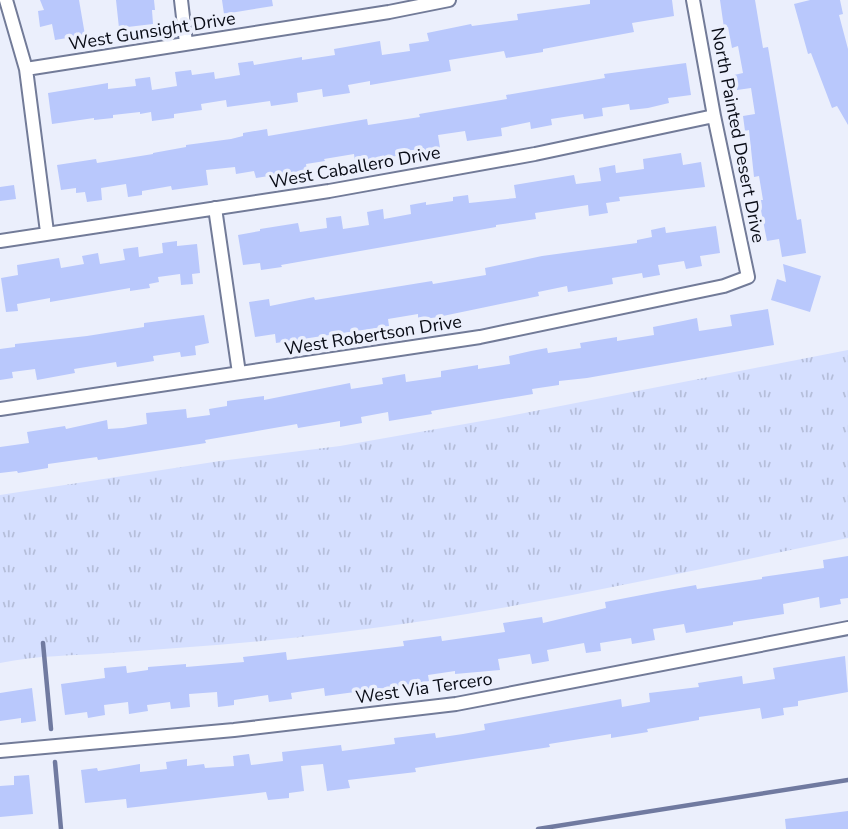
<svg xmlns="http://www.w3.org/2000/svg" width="848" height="829" font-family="'Nunito Sans',sans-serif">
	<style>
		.grass { fill: url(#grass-tufts) }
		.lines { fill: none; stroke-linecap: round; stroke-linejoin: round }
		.stream { stroke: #707aa0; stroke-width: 4.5 }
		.building { fill: #b9c8fc }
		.minor-casing { stroke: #727b98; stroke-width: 16 }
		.minor { stroke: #fff; stroke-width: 12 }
		.labels { text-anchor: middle; stroke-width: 7; stroke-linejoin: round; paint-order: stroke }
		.street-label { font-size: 18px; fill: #080b15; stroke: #ebeffc }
	</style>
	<defs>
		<pattern id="grass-tufts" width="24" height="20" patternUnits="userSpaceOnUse" patternTransform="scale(1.75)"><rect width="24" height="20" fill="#d5dfff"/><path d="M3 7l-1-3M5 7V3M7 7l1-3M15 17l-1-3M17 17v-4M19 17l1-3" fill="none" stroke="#b5beda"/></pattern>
	</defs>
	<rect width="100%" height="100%" fill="#ebeffc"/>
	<path class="grass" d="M848,350V538C680,573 513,611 343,632C266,642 188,647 111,653C72,656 38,655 0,663V495L220,461L340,446L499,418Z"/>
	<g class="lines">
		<path class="stream" d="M43,643L51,729
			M55,762L61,829
			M538,829L848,780"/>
	</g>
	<path class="building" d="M40,0H79L85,35L55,40L52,24L40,27L38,11L44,10Z
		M116,0H154L155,10H152L153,24L119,28Z
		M222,0H272L273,6L224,14Z
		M590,0H672L674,16L632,23L634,32L543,49V52L506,58L504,51L449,60L451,71L370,85V81L348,85L350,93L323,97L322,89L297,93L298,102L271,106L270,101L227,107L226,100L201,104L202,110L174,114V118L152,121L151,112L140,114V112L113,115V118L94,120V118L52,124L48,93L108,83V89L136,86L135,79L150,77L152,90L177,86L175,72L191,70L192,75L214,72L215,79L240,75L238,63L253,61L254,65L302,57V60L335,55L334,49L380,41L382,55L410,51L409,44L429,41L427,33L471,24L472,26L518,20L517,14L590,4Z
		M720,0H755L763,48L768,47L797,220L801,219L806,253L782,257L779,239L767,241L759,200H763L759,176L754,177L749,130L745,131L743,116L755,114L751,88L737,90L734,75L743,73L738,46L732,48L728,27L724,28Z
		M810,0H840L843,14L839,15L848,49V125L837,106L832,108L811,53L808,54L794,4Z
		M686,63L691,95L668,98L669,103L648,108L630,110L629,104L602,108L603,116L584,119L583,114L551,119L552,125L531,129L530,122L501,128L502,136L467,141L465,131L438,135L440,148L425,151L424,148L395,153L396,156L355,162L354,154L324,159L325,161L306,164L307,170L256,178L254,171L236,174L235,167L206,170L208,185L172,190L171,186L142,191V195L128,197L126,184L101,188L102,200L87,202L85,192L76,193V188L61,190L57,165L96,159L97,163L153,154V153L186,147V145L231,139L243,136V133L267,129L268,136L367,119L368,125L420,117L419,114L507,99L506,95L605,78L604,74Z
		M681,153L683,165L701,162L705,187L619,197L620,201L606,203L608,213L589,216L588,205L535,213L536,219L496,225V227L281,265L282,267L261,270L260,263L243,265L238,235L260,231V229L298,223L300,232L327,228L326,218L341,216L343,229L369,225L367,212L383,209L384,219L411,214L410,205L426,202V205L453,201V197L468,195L469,203L516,198L514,185L574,175L576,184L601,181L599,168L615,165L616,173L644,169L643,159Z
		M14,185L16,199L0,201V187Z
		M716,226L720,253L700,256L702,266L686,269L684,261L658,265L660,275L643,278L642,273L612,278L613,284L568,292L567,286L538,292L539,296L438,317L418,320V314L388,319L389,326L276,343L275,334L255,337L249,302L269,299L270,306L314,297L315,300L432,281L433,284L486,275L485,268L542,256L637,243V240L652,237L651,230L665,227L666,233Z
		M177,241V246L197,244L200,273L192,274L193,284L181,285L180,274L158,277L159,282L149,284L150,288L130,291V288L50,302V298L17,304L18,311L6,312L1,278L18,275L17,265L59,258L61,268L84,264L82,256L98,253L100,264L125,260L123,249L138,247L139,257L163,253L162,243Z
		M783,264L821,276L810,312L771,300L777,279L786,282Z
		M768,309L774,345L587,378L559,381V385L532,389L533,394L431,411L432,414L389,421L388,412L361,417L362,423L340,427V421L298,428L297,424L205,440L206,443L98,460L97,457L48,464V468L18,473L17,471L0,473V447L29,443L27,432L65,426L66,429L107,420L108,429L123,428L147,424L146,413L186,409L187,418L210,415L209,409L227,406V401L264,396V400L350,383L351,389L383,384L382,378L405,374L406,382L441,377V371L478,365V369L510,364L509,356L531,351L547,348L548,353L581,348L580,343L617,337V341L654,335L653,327L683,321L697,318L699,331L732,326L730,315Z
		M204,315L209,343L195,346L196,355L181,357L180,352L153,356L154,361L117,367L116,362L74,369L75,373L37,380L35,369L12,372L13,378L0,380V349L15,347V344L87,336L144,327V323Z
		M848,556V598L840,599L841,604L820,608L819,597L783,604L784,614L733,622V625L686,633L684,624L653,629L655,640L632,644L631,638L600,643L601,651L586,653L584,643L547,650L549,661L532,664L530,654L498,659L500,670L455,674V671L428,675L429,681L400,686L325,696L324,688L291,693L292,699L269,702L268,695L234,700V705L218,707L217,692L189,694L190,707L171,709L170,702L147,705L148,711L129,714L128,702L104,705L105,715L88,718L87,712L65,715L61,684L105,678L104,668L126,666L127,673L148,670V667L186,664V667L244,662L243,657L286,652L287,660L404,646L403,641L441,636L442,641L505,632L503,623L542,617L543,623L606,608L605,602L657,592L696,585L697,589L762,579V577L824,568L823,560Z
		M845,656L848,692L798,701V706L783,708L784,715L762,719L760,708L699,717V720L647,729L648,732L611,738V734L549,744L550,747L415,768L416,772L348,780L350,788L327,791L323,764L301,766L304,791L289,793V798L268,800L266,792L127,808L126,799L85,803L81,770L97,768L98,771L140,764V772L167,769L166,762L187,759V766L204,764L205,768L234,766L233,756L249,754L251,765L283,761L282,752L341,745L342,751L395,744L394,738L435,733L436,738L463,734L485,730L484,724L605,702L621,699L622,707L650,702L649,693L699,687L698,683L742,676L743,684L775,679L773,668Z
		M32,688L36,721L21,723V718L0,721V693Z
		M29,775L33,814L0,817V786L14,785V776Z
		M848,811V829H786L785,819Z"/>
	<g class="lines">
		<defs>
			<path id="minor" d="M6,0L26,69L47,232
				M181,0L186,43
				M26,69L389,12L449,0
				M215,208L239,373
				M0,241L329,191L535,154L714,116
				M0,409L480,337L724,286L748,277L714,116L693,0
				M0,751L234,730L456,704L848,628"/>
		</defs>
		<use href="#minor" class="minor-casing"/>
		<use href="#minor" class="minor"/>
	</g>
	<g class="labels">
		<g class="street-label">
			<text transform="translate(152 31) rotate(-9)" y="6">West Gunsight Drive</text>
			<text transform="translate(738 135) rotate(79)" y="6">North Painted Desert Drive</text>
			<text transform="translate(355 167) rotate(-10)" y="6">West Caballero Drive</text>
			<text transform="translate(373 335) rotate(-9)" y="6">West Robertson Drive</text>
			<text transform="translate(424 688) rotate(-8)" y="6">West Via Tercero</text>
		</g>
	</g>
</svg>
